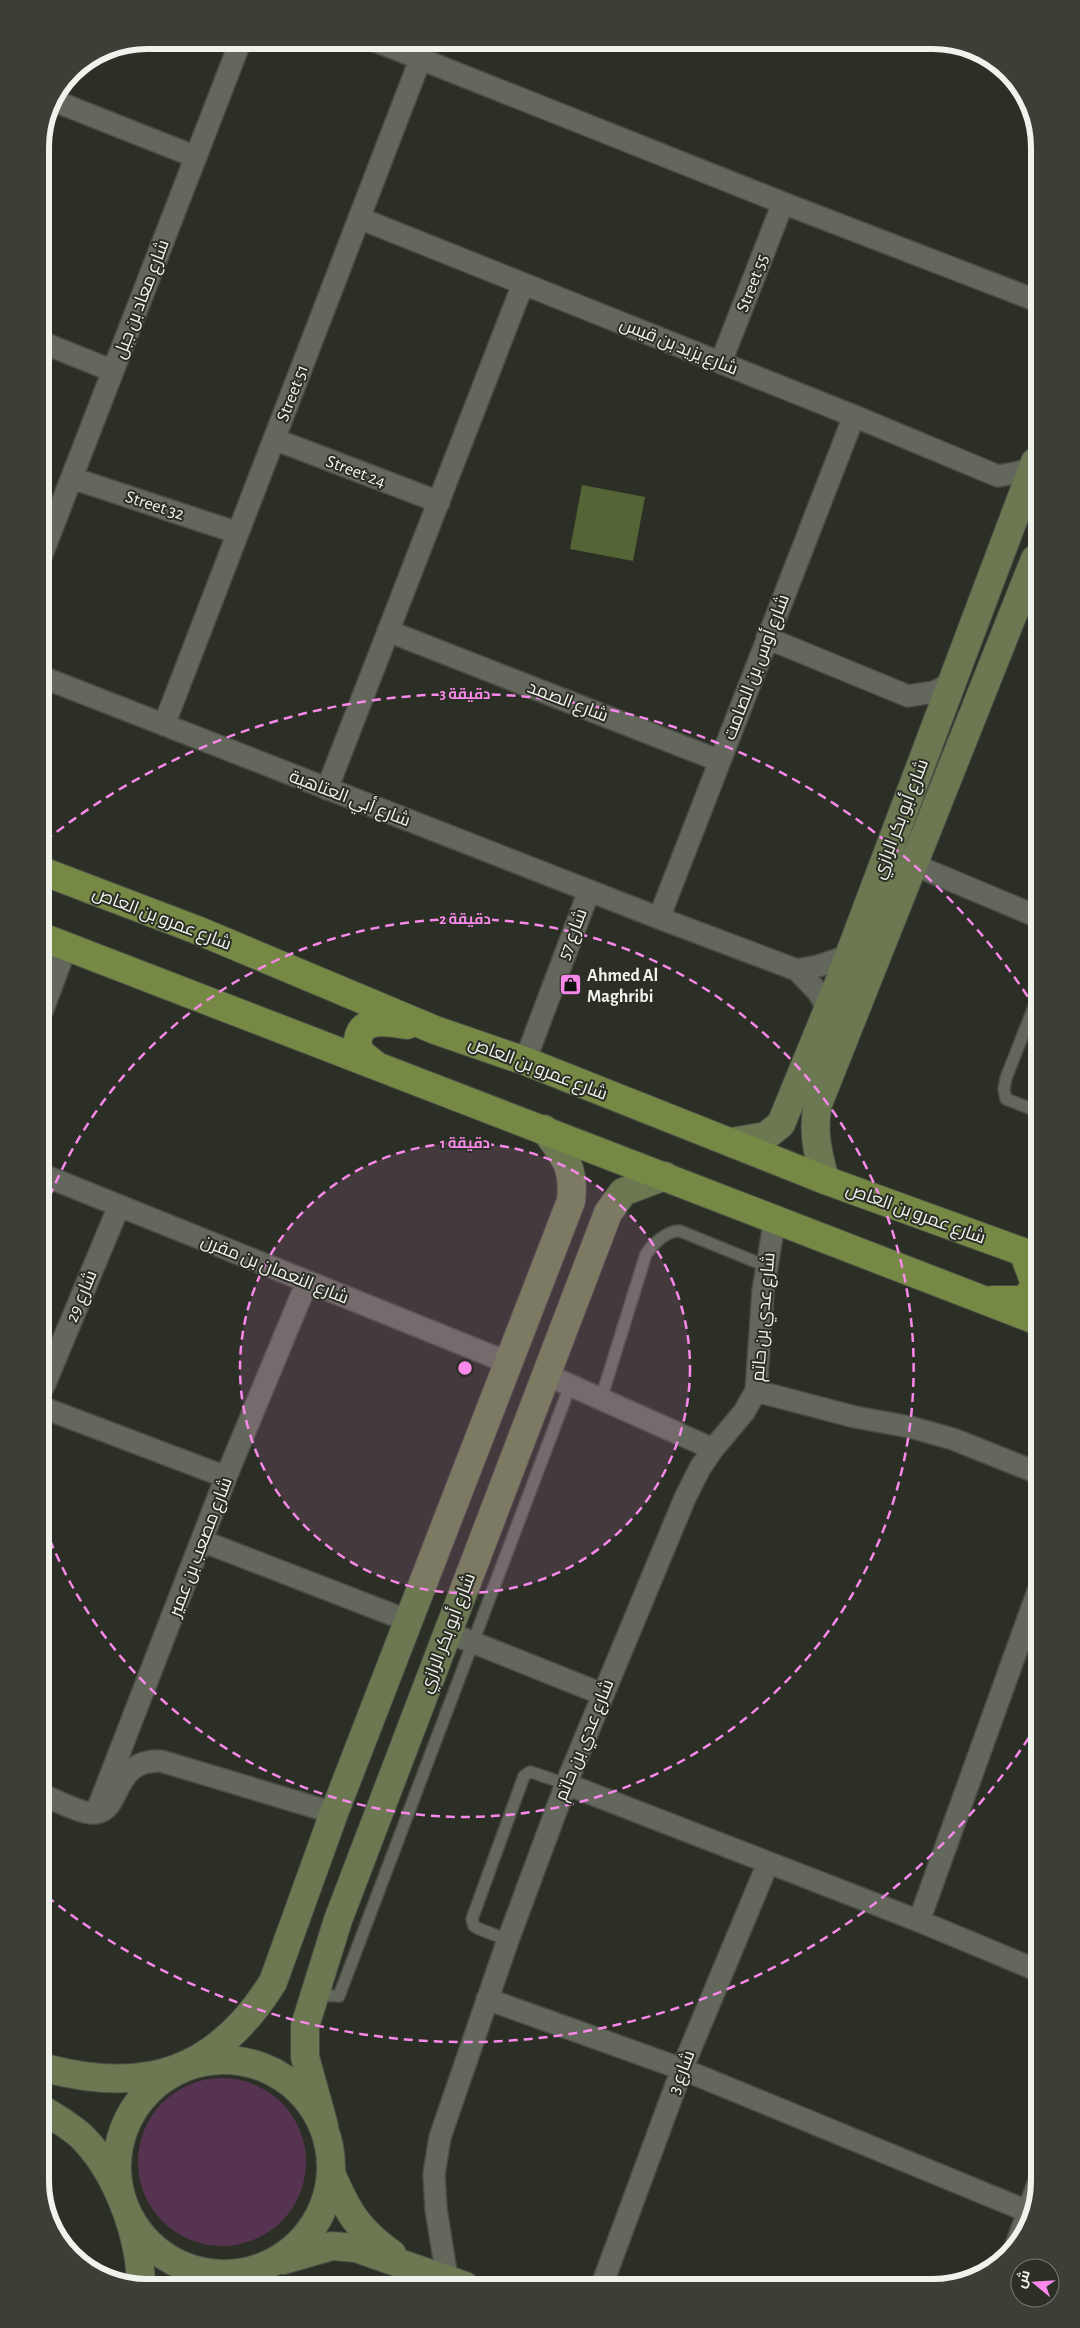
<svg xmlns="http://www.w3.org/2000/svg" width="1080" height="2328" font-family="'Alegreya Sans',Cairo,sans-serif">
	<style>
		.green { fill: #563451 }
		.building { fill: #546434 }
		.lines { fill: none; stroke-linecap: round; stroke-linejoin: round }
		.lane-casing { stroke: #494c44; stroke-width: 14 }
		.street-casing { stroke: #494c44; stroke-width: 24 }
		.secondary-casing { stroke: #494c44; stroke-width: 30 }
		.primary-casing { stroke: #494c44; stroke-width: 30 }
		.path { stroke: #7e8179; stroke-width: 3; stroke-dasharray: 4 4; stroke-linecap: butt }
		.lane { stroke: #63675c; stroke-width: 11 }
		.street { stroke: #63675c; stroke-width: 21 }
		.secondary { stroke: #6c7851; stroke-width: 28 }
		.primary { stroke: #758945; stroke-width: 28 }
		.ring { fill: none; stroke: #f888e9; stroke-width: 2.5; stroke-dasharray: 9 6 }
		.labels { text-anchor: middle; stroke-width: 4; stroke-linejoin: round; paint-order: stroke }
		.street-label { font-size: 18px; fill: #f0f2ec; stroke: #2c2f26 }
		.poi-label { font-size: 18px; font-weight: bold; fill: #f0f2ec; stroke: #2c2f26; text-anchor: start }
		.rim { fill: none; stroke: #f0f2ec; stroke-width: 6 }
		.centre { fill: #f888e9; stroke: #2c2f26; stroke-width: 2.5 }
		.ring-label { font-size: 15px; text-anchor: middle; font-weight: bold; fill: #f888e9; stroke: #2c2f26; stroke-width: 4; stroke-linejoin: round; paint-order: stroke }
	</style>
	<rect width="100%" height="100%" fill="#2c2f26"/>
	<path class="green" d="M138 2162a84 84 0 1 1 168 0a84 84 0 1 1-168 0Z"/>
	<path class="building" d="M582,485L645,497L633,561L570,549Z"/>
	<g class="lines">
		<defs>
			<path id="lane" d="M1037,999L1006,1078L1004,1089L1006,1099L1037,1111
				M601,1399L646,1254C653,1244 667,1230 680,1231L766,1266
				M508,1940L477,1928L474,1926L472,1919L524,1776L530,1772L534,1773L566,1784
				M315,1995L339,1996L570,1386"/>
			<path id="street" d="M373,40L783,203L1035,300
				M52,100L196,157
				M359,218L854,416L998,476L1020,472L1033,467
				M41,342L113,371
				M721,362L783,203
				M274,439L439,502
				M72,478L238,533
				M41,557L241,40
				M388,631L720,761
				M767,638L908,696L934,692L950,684
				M42,677L659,918L797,970L818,992L828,1009
				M164,725L420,60
				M327,789L523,284
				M912,864L1036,916
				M659,918L854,416
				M797,970L818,966L848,956
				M43,1009L66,947
				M525,1061L589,891
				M43,1175L507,1362
				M545,1374L713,1449
				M44,1386L119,1206
				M756,1391L855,1417L910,1427L953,1439L1038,1473
				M44,1408L226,1477
				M202,1541L409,1621
				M447,1632L602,1694
				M566,1784L919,1921L1039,1971
				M45,1796C57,1801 84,1815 96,1813C122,1810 112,1759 161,1761L334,1813
				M96,1813L226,1477L307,1282
				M919,1921L1038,1591
				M487,1999L682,2069L1027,2211
				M1015,2248L1040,2178
				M447,2278L436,2209L434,2174L440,2137L508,1940L566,1784L685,1498L700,1468L713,1449L744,1412L756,1391L763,1291L775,1218
				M602,2285L682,2069L768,1863"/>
			<path id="secondary" d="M731,1142L766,1136L781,1124L838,985L1035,462
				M825,1180C818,1154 812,1130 818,1104L1035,559
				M117 2167a107 107 0 1 1 214 0a107 107 0 1 1-214 0Z
				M45,2068C146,2095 217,2072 273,1982L334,1813L571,1201C575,1167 564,1155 544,1129
				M45,2111C59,2120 74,2128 85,2140C119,2176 141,2239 141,2288
				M324,2126L305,2057V2026L338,1920L608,1213L623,1192L665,1176
				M331,2173C347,2211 358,2230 392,2254
				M283,2260L332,2246L356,2248L465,2286"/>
			<path id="primary" d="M42,871L197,930L435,1030L525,1061L825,1180L1037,1257
				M42,937L1038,1321
				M377,1066L358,1051C354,1016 383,1021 407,1025
				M992,1300H1022L1032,1292L1034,1281L1023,1252"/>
		</defs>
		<use href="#lane" class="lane-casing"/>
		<use href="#street" class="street-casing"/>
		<use href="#secondary" class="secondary-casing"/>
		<use href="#primary" class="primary-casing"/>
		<path class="path" d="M445,48L448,40"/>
		<use href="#lane" class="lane"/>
		<use href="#street" class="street"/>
		<use href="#secondary" class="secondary"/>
		<use href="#primary" class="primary"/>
	</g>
	<circle cx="465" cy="1368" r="225" fill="#f888e9" fill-opacity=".12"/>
	<g class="ring">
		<circle cx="465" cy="1368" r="225"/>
		<path d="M44 1211A449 449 0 1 1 44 1525"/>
		<path d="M1037 1725A674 674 0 0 1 45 1895M45 841A674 674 0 0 1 1037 1011"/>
	</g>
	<defs>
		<symbol id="shop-square" viewBox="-11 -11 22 22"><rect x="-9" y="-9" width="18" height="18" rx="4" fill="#f888e9" stroke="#2c2f26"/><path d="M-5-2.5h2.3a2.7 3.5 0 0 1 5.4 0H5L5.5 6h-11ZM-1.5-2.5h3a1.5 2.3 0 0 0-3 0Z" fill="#111"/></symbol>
	</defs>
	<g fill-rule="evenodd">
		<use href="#shop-square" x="558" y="972" width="25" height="25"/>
	</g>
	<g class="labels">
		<g class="street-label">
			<text transform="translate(752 283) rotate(-69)" y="6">Street 55</text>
			<text transform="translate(141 299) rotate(-69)" y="6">شارع معاد بن جبل</text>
			<text transform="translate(679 346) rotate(22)" y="6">شارع يزيد بن قيس</text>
			<text transform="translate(292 393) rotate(-69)" y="6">Street 51</text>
			<text transform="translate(356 471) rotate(21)" y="6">Street 24</text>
			<text transform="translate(155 505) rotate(18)" y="6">Street 32</text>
			<text transform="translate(756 667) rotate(-69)" y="6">شارع أوس بن الصامت</text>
			<text transform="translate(568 701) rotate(21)" y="6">شارع الصمد</text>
			<text transform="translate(350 798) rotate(21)" y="6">شارع أبي العتاهية</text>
			<text transform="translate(900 819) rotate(-69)" y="6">شارع أبو بكر الرازي</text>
			<text transform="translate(162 918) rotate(21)" y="6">شارع عمرو بن العاص</text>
			<text transform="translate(572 934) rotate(-69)" y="6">شارع 57</text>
			<text transform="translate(538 1068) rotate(21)" y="6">شارع عمرو بن العاص</text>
			<text transform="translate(916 1213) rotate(20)" y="6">شارع عمرو بن العاص</text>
			<text transform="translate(275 1269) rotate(22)" y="6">شارع النعمان بن مقرن</text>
			<text transform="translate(81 1296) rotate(-67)" y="6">شارع 29</text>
			<text transform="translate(763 1317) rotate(-85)" y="6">شارع عدي بن حاتم</text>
			<text transform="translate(200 1547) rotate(-69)" y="6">شارع مصعب بن عمير</text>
			<text transform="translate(447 1633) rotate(-69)" y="6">شارع أبو بكر الرازي</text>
			<text transform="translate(584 1740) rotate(-68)" y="6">شارع عدي بن حاتم</text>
			<text transform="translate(681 2072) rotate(-69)" y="6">شارع 3</text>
		</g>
		<g class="poi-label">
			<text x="587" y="981">Ahmed Al<tspan x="587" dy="21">Maghribi</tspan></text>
		</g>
	</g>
	<path d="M0 0H1080V2328H0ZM147 49H933A98 98 0 0 1 1031 147V2181A98 98 0 0 1 933 2279H147A98 98 0 0 1 49 2181V147A98 98 0 0 1 147 49Z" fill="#3c3f36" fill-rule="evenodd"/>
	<path class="rim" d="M147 49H933A98 98 0 0 1 1031 147V2181A98 98 0 0 1 933 2279H147A98 98 0 0 1 49 2181V147A98 98 0 0 1 147 49Z"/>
	<circle cx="465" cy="1368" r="8" class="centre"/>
	<g class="ring-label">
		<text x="465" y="699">3 دقيقة</text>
		<text x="465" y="924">2 دقيقة</text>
		<text x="465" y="1148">1 دقيقة</text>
	</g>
	<g transform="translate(1035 2283) rotate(288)"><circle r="24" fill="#2c2f26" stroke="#7a7d75"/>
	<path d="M0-4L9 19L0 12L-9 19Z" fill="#f888e9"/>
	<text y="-8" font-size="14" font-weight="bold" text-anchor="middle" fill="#f0f2ec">ش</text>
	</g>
</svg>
